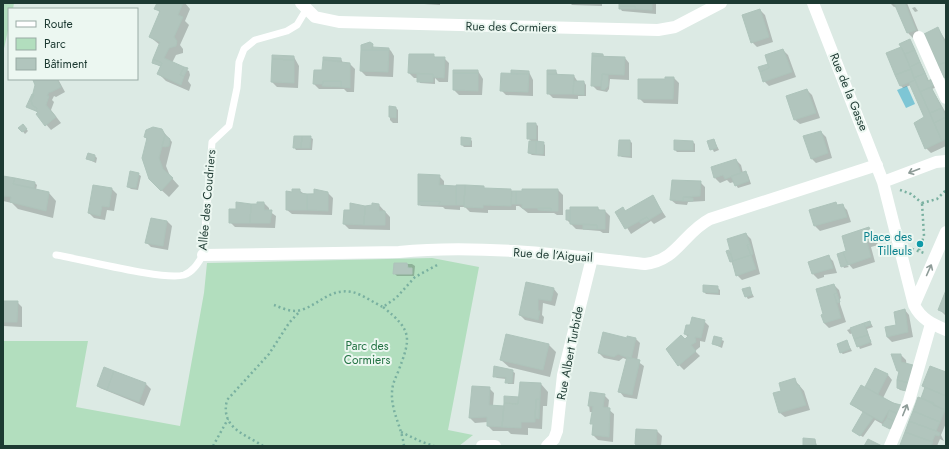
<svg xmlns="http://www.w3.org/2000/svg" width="949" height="449" font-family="Jost,sans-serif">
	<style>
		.green { fill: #b2debe }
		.water { fill: #7ec6d5 }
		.shadow { fill: #0003 }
		.building { fill: #b1c5bd; stroke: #aec4bb }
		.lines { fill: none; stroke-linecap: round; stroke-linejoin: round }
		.path { stroke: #79b0a0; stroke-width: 2.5; stroke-dasharray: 2 3; stroke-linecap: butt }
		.service { stroke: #fff; stroke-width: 7 }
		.minor { stroke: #fff; stroke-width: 12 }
		.oneway { stroke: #8e9c98 }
		.culture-dot { fill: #0f9aa8; stroke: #ecf7f1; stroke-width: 1.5 }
		.labels { text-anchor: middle; stroke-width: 4; stroke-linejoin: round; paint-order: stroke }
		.street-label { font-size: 12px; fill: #1d3a32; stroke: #ecf7f1 }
		.culture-label { font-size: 12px; fill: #0d838f; stroke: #ecf7f1; text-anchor: end }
		.park-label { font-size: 12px; fill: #247344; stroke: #ecf7f1 }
	</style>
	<rect width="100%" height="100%" fill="#dceae4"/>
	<path class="green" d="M3,3H14L13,9H9V26L3,53Z
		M432,258L479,267L448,430L473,435L459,446H3V341H88L76,407L180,426L204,293L207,263Z"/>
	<path class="water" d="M907,86L915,104L906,108L897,90Z"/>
	<path class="shadow" d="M158,3H185L190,9L185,21L189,25L180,45L183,49V53L176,55L172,63L189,71L190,75L188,81L191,85L189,91L166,81L159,74L161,67L153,62L160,45L150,37L160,13L156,8Z
		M423,3H440V5L424,4Z
		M505,3H519V4H506Z
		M570,3H602V6L572,5Z
		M620,3H656V14L622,11L620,8Z
		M890,3H907L920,35L913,38L908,33L897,6L894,7Z
		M915,7L918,11L915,12L912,8Z
		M760,10L765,15L773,42L757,47L752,42Z
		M938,28L946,41V80L925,34Z
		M910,40L929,81L939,86L932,89L946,113V146L931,153L926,148V118L911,85L903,88L901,86L887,54L902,48Z
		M372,44L374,48L389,49L391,51L394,56L393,77L366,76L361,71L362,46Z
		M783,50L788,55L796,77L769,86L764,81Z
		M593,54L603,55L605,57L625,58L629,63V80L610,79L609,89L607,92L597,90L592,85Z
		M410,55H433L436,58H444L449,63L448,82H439L435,78V84L420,83L418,78H414L409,73Z
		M294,57L299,66L298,88L277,87L272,82Z
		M324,58L341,59L343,63L350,64L355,69L354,92H347L344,89H319L314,84L323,71Z
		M454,71H478L483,79L482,95H459L454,90Z
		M548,71H556L558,75L574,76L578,82H584L586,85V96H578V99L553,98L548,93Z
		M529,72L533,80V96L506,95L501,90L512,75Z
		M674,78L679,83L678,104L644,103L639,98L666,80Z
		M34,79H58L65,92L56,97L54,96L52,100L54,102L51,110L61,123L51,130L37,114L39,113L28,107L34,96L36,85Z
		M807,90L812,95L820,118L800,124L795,120Z
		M390,107L396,108L398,110V123H393L390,120Z
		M536,124L538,126V142L543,143L545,145V156L532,155L529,153L532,142L528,138Z
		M23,125L28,131L25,134L20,128Z
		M162,130L172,142L166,166L170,176L179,186L169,197L157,186L146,137Z
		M821,132L826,137L832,158L816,163L811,158Z
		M310,137L313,139L312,150H296L294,147Z
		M470,139L472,141V147H464L462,145Z
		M714,140L719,150L714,152L709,142Z
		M630,141L632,143V158L622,157L619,155Z
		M675,141L693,142L695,144V152H677L675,150Z
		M95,156L97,158L96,163L87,159Z
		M736,160L741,165L743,173H746L748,175L751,184L738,188L734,182L730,183L727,180L720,183L715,178L712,168Z
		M138,174L141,176L138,190L131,189L128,187Z
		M439,176L444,181V187H483L486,189L511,190L513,192L558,190L563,195V215H557L554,213H528L519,206H516V210H488V213L470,212L465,207H460V210L445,209L443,207L421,206L419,204Z
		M3,177L34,182L37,185L36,190L49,193L56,201L53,218L18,209L12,203L3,201Z
		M700,182L705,187V201L688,202L687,205L676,204L671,200Z
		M94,186L112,189L117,194L114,211L107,210L105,220L94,218L89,213Z
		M299,190L304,194L328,193L333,198L332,215L292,214L287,210L293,193Z
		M652,196L666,217L654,224L651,221L631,234L617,212L623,209L626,212Z
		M258,203H264L269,208V211L276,216L275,228L235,227L230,222L237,210L258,206Z
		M379,205L390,217V230L349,229L344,224L365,207Z
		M842,205L847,210L851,222L820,231L815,226L810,210Z
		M598,208L601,211H605L610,216L609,233H603L600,231L576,229L567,220Z
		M167,221L172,226L168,250L151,247L146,242Z
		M869,228L874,233L878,245L871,247L875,262L853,269L845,260L843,262L849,267L844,268L838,255L848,252L843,236Z
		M746,234L751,239L760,274L742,280L737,275L731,261L729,251L732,254Z
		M828,256L833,261L837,273L824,275V277L818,279L813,274L809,262Z
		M395,264H412L415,266L414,276H397L394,273Z
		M527,283L554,289L558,294L555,306L543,303L542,315L544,317L543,324L525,320L520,315Z
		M834,285L839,290L841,298L840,299V304L846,322L829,328L824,323L825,315Z
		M717,287L720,290V295L706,294L704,292Z
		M749,288L754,297L748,299L746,296Z
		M946,293V316L940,310Z
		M3,302H17L22,307V327L3,326Z
		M905,310L909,315L913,337L892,342L887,337L897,326Z
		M704,321L709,326L705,342L700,341V347L695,351L700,356L684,370L679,365L686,341L688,337L685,334L691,327Z
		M870,322L873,327L867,329L872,345L860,349L853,333L850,334L847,330Z
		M507,335L549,345L556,352L550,377L509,367L501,360Z
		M715,337L724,341L722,348L713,344Z
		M628,339H636L640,343L637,361L644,366L637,399L624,397L620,392L628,360L623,358L619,361L604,358L599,353Z
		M847,342L852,351L843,354L840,352Z
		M901,355L906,360L909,392L900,390L898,388L900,373L898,371Z
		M104,368L146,384L151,389L144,406L100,388L98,386Z
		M876,369L888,375L892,380L883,398L901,406L893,430L875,420L863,437L853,431L864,413L851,404L866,389Z
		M512,371L515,373L514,384H508L506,379L497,378L494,376Z
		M946,373V423L941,435L944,441L940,439L937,446H902L919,398L921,399L925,388L923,386Z
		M794,379L804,391L810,410L785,417L780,413L783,391Z
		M541,384L548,392L547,406H543L542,429L528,428V435L511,434L508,431H493L488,426V422L475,423L470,418L489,388L494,393L493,406L503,407Z
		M604,395L609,400L608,409L614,414L613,442L598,440L593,435L594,426L592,423L593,414H591H597V412H590V413L589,405Z
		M657,431L662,436L661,446H638Z
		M815,440L817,446H804Z"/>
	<path class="building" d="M157,3H183L178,15L183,17L174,37L177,41L176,46L169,48L164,58L184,67L180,75L184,76L181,85L157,74L162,63L153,59L160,42L149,37L160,11L154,9Z
		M619,3H652V10L635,9V6H619Z
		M894,3H905L916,30L907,33Z
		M619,6H635V9H619Z
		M760,9L769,37L751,43L742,15Z
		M938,27L946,45V62L938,65L924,34Z
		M910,39L915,50L905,54L899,44Z
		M370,42L373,44L372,50H361V45Z
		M372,47L389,48V50H372Z
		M901,47L911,69L895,75L886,53Z
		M783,49L792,72L763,82L760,72L769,68L765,55Z
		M361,50H389L388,72L360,71Z
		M915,50L920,62L910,67L905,54Z
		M592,53L603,54V56H592Z
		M409,54H434V57H445L444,78L433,77V74L408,73Z
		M272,55L294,56V60L272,59Z
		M592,56L625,57L624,75L602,74L601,86H591Z
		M323,57L341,58V61L323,60Z
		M153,59L162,63L161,66L152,63Z
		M272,59L294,60V83L271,82Z
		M323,60L350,63V88L341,87V81H323V84H313L314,70H322Z
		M920,62L925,73L914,78L910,67Z
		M946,62V77L944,78L938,65Z
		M768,64L769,68L760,72L758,67Z
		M184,67L188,68L184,76L180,75Z
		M911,69L915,80L900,86L895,75Z
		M453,70H478V73H453Z
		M511,70L529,71V74H511Z
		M547,70H556V74H547Z
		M453,73H478V91L453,90Z
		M501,73L529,74L528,92L500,91Z
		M925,73L928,81L934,78L937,84L920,92L914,78Z
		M417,74H433V82H417Z
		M547,74L574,75L573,94H547Z
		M602,74L608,75V86L604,90L601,89Z
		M665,77H674L673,99H638V79H665Z
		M35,79H57L61,87L51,92H49L47,96H49L46,105L56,117L45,126L36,114L38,112L36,111L37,108L33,106L31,101L35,85L33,80Z
		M915,80L942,141L925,149L914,123L924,117L909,83Z
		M323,81H341V87L322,86Z
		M574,81H584V95L573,94Z
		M931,87L942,108L930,113L920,92Z
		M807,89L816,113L794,120L786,96Z
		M32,94L34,95L31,101L33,106L37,108L36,111L26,107Z
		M389,106L396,107V118L389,117Z
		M942,108L946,117L934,123L930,113Z
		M946,117V139L942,141L934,123Z
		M527,123H536V139H527Z
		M23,124L27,129L22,132L18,128Z
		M153,127L162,129L165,135L159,158L163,169L173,178L161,191L149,179L142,158L147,138L144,137L146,130Z
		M821,131L828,153L811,159L803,136Z
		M165,135L170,139L169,146L165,147L162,146Z
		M294,136H302L301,148H293Z
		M302,136H311L310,148H301Z
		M461,137L471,138L470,145H461Z
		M714,139L717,148L710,150L707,141Z
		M619,140H630V156H618Z
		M674,140L693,141V150H674Z
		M529,141H536V154L528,153Z
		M536,141L544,142L543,154H536Z
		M88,153L95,155L94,161L86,159Z
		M736,159L741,173L725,179L723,175L714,178L711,167Z
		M130,171L139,173L136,188L127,187Z
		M746,171L749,181L735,186L731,176Z
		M418,174L440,175L439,185L456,186V205H439L440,201H418Z
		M3,176L15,178L13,184L49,192L46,211L10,202L11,197L3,196Z
		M15,178L35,182L34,188L13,184Z
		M672,180L701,181L700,196L683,197V201L670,200Z
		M93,185L112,188L109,207L102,206L100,216L88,213Z
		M456,185H465L464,205H456Z
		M465,185L484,186V188L511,189V206L483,205V208L464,207Z
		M292,189H300V193L307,194V210H286V191L292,192Z
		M314,189L328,192V211L307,210V194H314Z
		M522,189H558V211H551V208H522V204H516V191H522Z
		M512,191H516V204H511Z
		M653,195L662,212L649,220L647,217L625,229L615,212L623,207L625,211Z
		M683,197L693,198V201H683Z
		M418,201H440L439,205H418Z
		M236,202L251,204L250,223H229V209H236Z
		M257,202H264V210H272L270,223H250L251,204H257Z
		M836,202L837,205L843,204L847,217L814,226L809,210Z
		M350,203L365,206L364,225L343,224L344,210H350Z
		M372,203L379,204V211H385V225H364L365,206L372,205Z
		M570,207H598V210H605V229H597V225L570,224Z
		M538,208H551V211L538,210Z
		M566,210H570V220H566Z
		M647,217L649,220L641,224L639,221Z
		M151,218L167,221L163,246L145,243Z
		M583,224L597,225V229H583Z
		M869,227L874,240L867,242L871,257L848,265L843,252L846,251L842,236Z
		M746,233L750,244L747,245L751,255L733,261L727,239Z
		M750,244L753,254L751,255L747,245Z
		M729,250L733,261L730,262L726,251Z
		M843,252L848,265L841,267L837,254Z
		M751,255L756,269L736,276L732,261Z
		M829,255L833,268L812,274L808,262Z
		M394,263H407L408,268H412V274H393Z
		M526,282L554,288L551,301L538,299V311H540L538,320L519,315Z
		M834,284L837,293L834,294L841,318L824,323L821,315L823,314L816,289Z
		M703,285L718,286V293L703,292Z
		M750,287L752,295L745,297L742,289Z
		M946,290V313L938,310Z
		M837,293L840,302L837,303L834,294Z
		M3,301H18L17,322H3Z
		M905,309L908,332L887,337L885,327L896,325L894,312Z
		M692,317L705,320L701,338L695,337L696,342L691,345L696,351L678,366L666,349L681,335L685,339L689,335L684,334L686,325H690Z
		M870,321L871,325L865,327L864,323Z
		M864,323L868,335L854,339L850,328Z
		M603,332L627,338V336L636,338L631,359L618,354L614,357L598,353Z
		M506,334L549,344L543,370L500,360Z
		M868,335L871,342L857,347L854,339Z
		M714,336L722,338L720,346L712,344Z
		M847,340L850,349L840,353L837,344Z
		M891,354H901V362L913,365L909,383L897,380L899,371H897Z
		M627,357L640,360L632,395L618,392Z
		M494,366L513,370L512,383H505L506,377H493Z
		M930,366L946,372V396L922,386Z
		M104,367L114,371L107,390L97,386Z
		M875,368L888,374L878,394L865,387Z
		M114,371L146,383L139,402L107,390Z
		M795,378L797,385H799L806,405L779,413L773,393L781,391L779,383Z
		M897,380L909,383L906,391L897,388Z
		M520,382L541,383L540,399H536L535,422H521V428L502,427L504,403L518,404Z
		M861,385L893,403L901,405L898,414L889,410L882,422L850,404Z
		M472,386L490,387L489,405L504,406L502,427L487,426V417L469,418Z
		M925,387L946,396L945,410L921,398Z
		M590,392L605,394L603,407L610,408L609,437L592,435L593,424H590L593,406H588Z
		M504,396L519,397L518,404L504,403Z
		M918,397L934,403L933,405L945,410L940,422L913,411Z
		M536,399H540L539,419L535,418Z
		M889,410L898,414L894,421L887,418Z
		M913,411L940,422L936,431L909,421Z
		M863,412L873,418L860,436L852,431Z
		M887,418L894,421L890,429L882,425Z
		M909,421L936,431L940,433L939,436L935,435L932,442L905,432Z
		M636,429L657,430L656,446H638L635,444Z
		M905,432L933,442L931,446L900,445Z
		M803,438L815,439L816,446H803Z
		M868,439L882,446H864Z"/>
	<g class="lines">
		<path class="path" d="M900,190L911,194L922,203
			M922,203L937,199L946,190
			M912,249L924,253
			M919,250L924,236L922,203
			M274,305C282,308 292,313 301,310C320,304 330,288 352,292C362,294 374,303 383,307L396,298L415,277L439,264
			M383,307C413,331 411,338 398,372C395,379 392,385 392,393C391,411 402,428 404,446
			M401,432L422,442L434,446
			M213,446L228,419
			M263,446C245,434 220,428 227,400L269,354L289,323L300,311"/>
		<path class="service" d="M56,255C82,259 164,281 184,275C193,272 198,263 203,255L212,142L229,126L237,88L239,62L244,49L255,40L287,31L297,25L306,10"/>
		<path class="minor" d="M301,3L315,17L339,22L658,30L675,27L721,3
			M813,3L883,182L914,305C921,319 932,324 946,330
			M919,37L946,98
			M883,182L936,162L946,161
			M203,255L399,252C479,244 565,255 645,264C678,260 683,233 710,219L877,165
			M914,305L946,232
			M482,446H495
			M547,446L554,439L557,431L563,375L592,258
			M890,446L909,401L931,324"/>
	</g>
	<defs><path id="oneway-shaft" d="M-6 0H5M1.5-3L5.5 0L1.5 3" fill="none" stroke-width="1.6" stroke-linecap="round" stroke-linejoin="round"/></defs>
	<g class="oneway">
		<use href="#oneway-shaft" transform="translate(914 171) rotate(159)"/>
		<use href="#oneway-shaft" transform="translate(929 270) rotate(-66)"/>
		<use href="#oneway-shaft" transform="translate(905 410) rotate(-68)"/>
	</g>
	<circle class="culture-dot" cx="920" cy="244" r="4"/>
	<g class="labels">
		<g class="street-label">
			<text transform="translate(511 27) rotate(1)" y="4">Rue des Cormiers</text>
			<text transform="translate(849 92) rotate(68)" y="4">Rue de la Gasse</text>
			<text transform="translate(207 200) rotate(-85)" y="4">Allée des Coudriers</text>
			<text transform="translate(553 255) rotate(4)" y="4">Rue de l’Aiguail</text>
			<text transform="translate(570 353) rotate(-79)" y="4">Rue Albert Turbide</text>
		</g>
		<g class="culture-label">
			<text x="912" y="241">Place des<tspan x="912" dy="14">Tilleuls</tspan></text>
		</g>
		<g class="park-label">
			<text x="367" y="350">Parc des<tspan x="367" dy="14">Cormiers</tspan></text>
		</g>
	</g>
	<rect width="949" height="449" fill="none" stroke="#1d3a32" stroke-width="8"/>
	<rect x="8" y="8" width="130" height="72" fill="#ecf7f1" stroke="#99aba5"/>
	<rect x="16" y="21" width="20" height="6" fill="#ffffff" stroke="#99aba5"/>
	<text x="44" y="28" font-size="12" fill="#1d3a32">Route</text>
	<rect x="16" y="38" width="20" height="12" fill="#b2debe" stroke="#99aba5"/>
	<text x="44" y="48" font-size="12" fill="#1d3a32">Parc</text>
	<rect x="16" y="58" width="20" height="12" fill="#b1c5bd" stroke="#99aba5"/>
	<text x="44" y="68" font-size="12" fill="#1d3a32">Bâtiment</text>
</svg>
